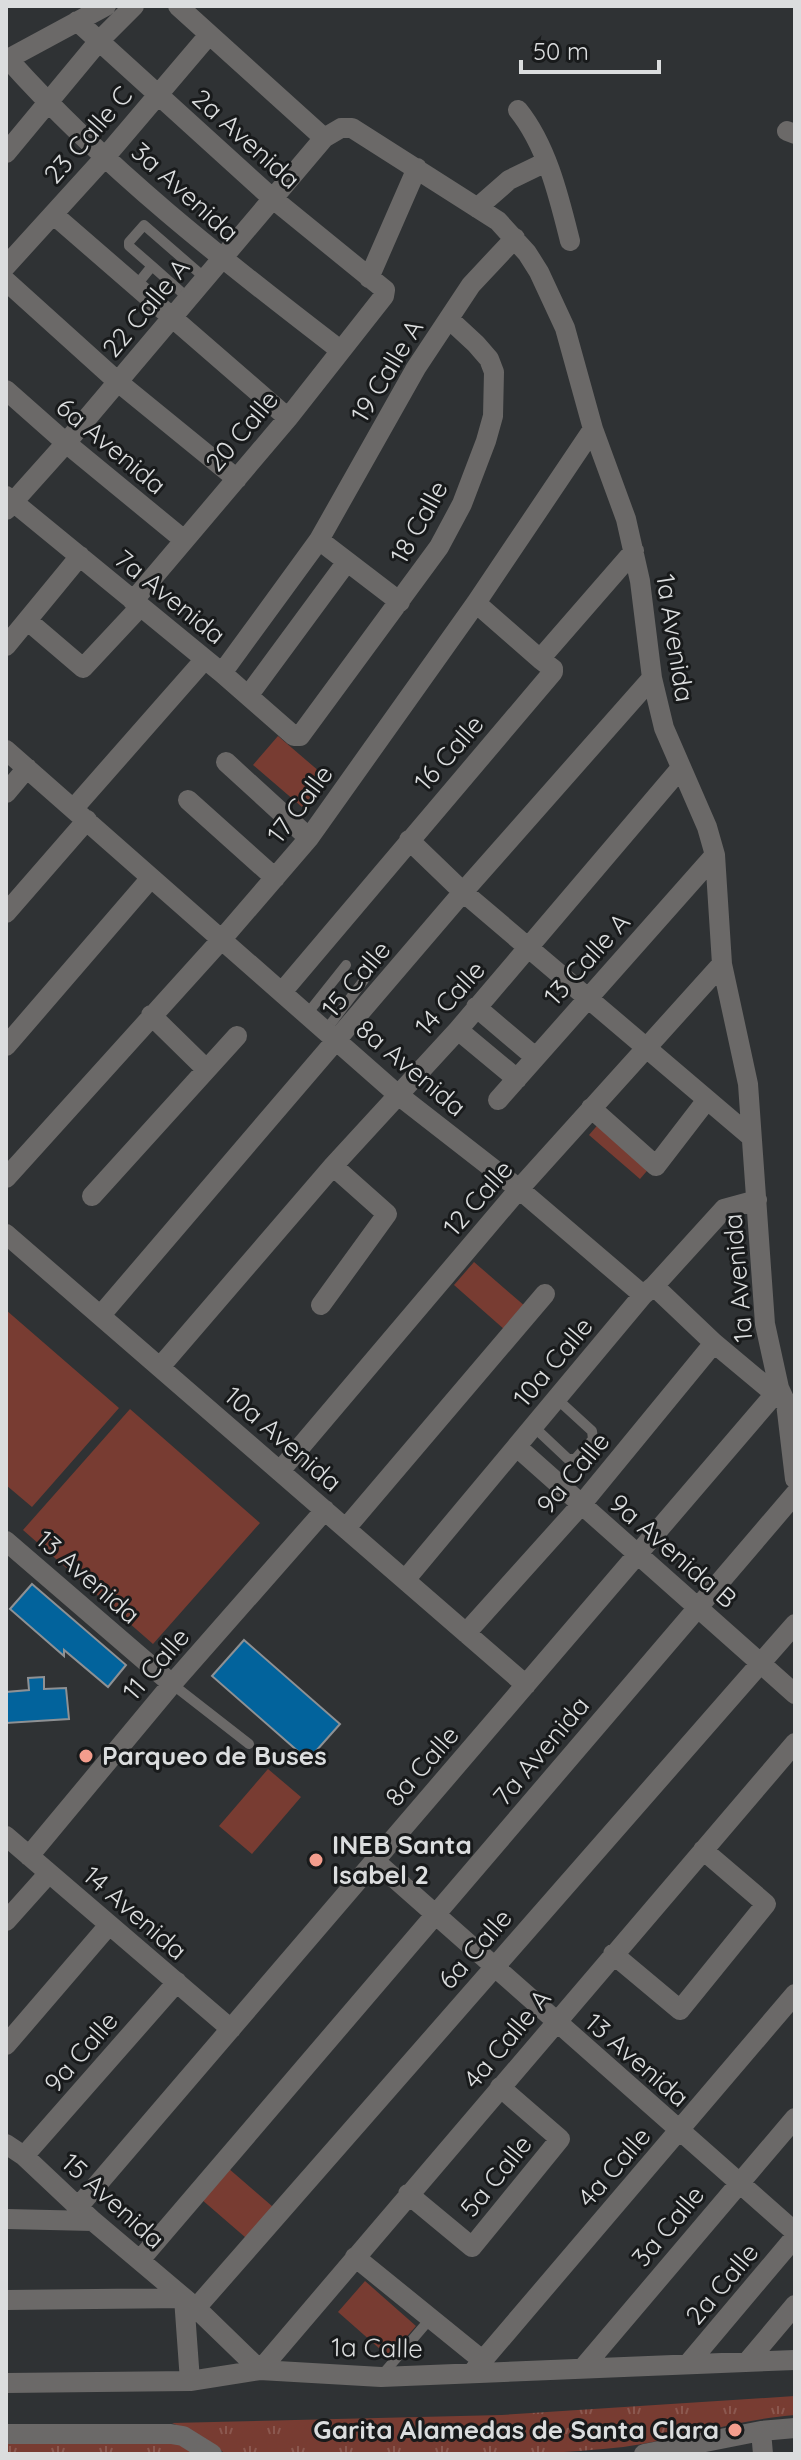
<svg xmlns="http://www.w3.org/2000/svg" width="801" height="2460" font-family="Quicksand,sans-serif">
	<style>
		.grass { fill: url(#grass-tufts) }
		.garden { fill: #783c32 }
		.building { fill: #02639c; stroke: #8e9194; stroke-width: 2 }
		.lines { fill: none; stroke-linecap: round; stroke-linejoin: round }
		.service { stroke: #6b6968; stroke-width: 10 }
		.minor { stroke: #6b6968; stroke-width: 20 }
		.poi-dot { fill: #f49d8d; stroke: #181a1b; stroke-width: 3 }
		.labels { text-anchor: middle; stroke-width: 6; stroke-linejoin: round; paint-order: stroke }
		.street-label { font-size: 26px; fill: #dbddde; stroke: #181a1b }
		.poi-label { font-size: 26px; font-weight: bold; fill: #dbddde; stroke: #181a1b; text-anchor: start }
	</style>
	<defs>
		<pattern id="grass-tufts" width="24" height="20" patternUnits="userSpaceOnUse" patternTransform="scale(2)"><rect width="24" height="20" fill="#783c32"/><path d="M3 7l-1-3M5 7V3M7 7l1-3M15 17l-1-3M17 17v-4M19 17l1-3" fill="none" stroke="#8b584f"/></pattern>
	</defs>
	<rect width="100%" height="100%" fill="#2f3234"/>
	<path class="grass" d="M795,2396V2415C730,2420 668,2444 603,2449C479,2460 351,2454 226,2454L199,2435L172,2423L502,2415Z
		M6,2434H171L212,2454H6Z"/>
	<path class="garden" d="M278,736L327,778L302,807L253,765Z
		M607,1114L658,1158L640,1179L589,1135Z
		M474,1262L526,1307L505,1330L454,1285Z
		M6,1310L119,1408L32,1507L6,1485Z
		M130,1409L260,1523L153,1644L23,1530Z
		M268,1769L301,1797L252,1854L219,1826Z
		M228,2168L280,2213L253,2244L201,2199Z
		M365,2281L416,2326L389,2357L338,2312Z"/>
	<path class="building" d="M32,1584L126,1665L108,1687L64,1650V1656L10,1609Z
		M244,1640L340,1724L308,1760L212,1676Z
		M44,1677V1689L66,1688L69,1719L6,1723V1692L29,1690L28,1678Z"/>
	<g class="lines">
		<path class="service" d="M152,266L188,298
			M135,287L152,266L129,246V242L144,225L205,278
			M307,1014L346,965
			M326,1030L364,980
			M534,1427L568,1459H575L593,1439L592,1431L557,1399
			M172,1684L249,1744
			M382,2375L430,2319"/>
		<path class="minor" d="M178,6L324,138L341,128H352L498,221L527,253L539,272L565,328L593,429L626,519L640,581L652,678L664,728L707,827L715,855L722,964L748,1084L765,1324L779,1388L786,1403L795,1479
			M77,21L272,198L385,290L384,296L288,418L133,601
			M8,59C106,169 224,261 340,350
			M6,60L106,6
			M518,110C547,146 559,197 570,241
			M787,131L795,134
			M6,153L99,41L134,6
			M477,208L509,180L546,162
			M54,215L288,418
			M6,266L106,156L208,36
			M369,278L417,168
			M6,281L118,382L237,479
			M6,390L66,443L184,540
			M6,496L222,673L294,736H300L439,547L462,504L486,441L493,416L494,372L489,359L476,344L449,319
			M6,510L66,443L324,138
			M319,540L400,602
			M476,603L540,659
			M28,621L83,668L140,607
			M6,646L80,556
			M222,673L319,540L416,368L471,285L515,238
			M248,696L346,563
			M6,750L397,1094L519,1189L643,1295
			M226,762L309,838
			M6,793L27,768
			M188,800L275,878
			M74,808L205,659
			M409,840L463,892L750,1136
			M6,913L87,820
			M282,992L553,672V669L540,659L634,551
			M476,1007L535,1057
			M151,1015L206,1069
			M458,1030L517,1079
			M6,1046L150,879
			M498,1100L715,855
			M591,1108L656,1166L706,1101
			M6,1178L222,939L309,838L476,603L593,429
			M92,1196L237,1036
			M6,1234L526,1685
			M654,1286L714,1343L786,1403
			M321,1305L387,1214L333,1166
			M101,1315L463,892L652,678
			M160,1367L333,1166L458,1030L680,769
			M517,1447L795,1694
			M280,1471L519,1189L722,964
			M346,1528L545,1294
			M6,1541L172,1684
			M405,1580L643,1295L654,1286L724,1209L757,1200
			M466,1633L581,1505L714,1343
			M6,1836L231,2029
			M29,1856L172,1684L325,1510
			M375,1861L795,2232
			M6,1921L49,1873
			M613,1954L680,2010L766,1904L703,1850
			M6,2045L109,1925
			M6,2144L24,2156L93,2221L196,2308L260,2370L795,1743
			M24,2156L177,1982
			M408,2194L472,2247L560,2139L500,2087
			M78,2207L774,1395
			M6,2219L93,2221
			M355,2257L482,2360
			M140,2260L795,1494
			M6,2300L184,2298L190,2381
			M196,2308L795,1624
			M748,2361L795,2305
			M688,2364L795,2237
			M582,2369L795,2118
			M472,2373L795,1994
			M6,2383L190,2381L260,2370L381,2377L795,2360
			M761,2431L763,2454
			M6,2434H171L183,2436L212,2454
			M644,2454L761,2431L795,2428"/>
	</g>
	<g class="poi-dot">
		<circle cx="86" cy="1756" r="8"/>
		<circle cx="316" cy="1860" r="8"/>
		<circle cx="735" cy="2430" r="8"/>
	</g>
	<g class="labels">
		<g class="street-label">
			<text transform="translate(88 135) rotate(-49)" y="9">23 Calle C</text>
			<text transform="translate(246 139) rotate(42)" y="9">2a Avenida</text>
			<text transform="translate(185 192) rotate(42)" y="9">3a Avenida</text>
			<text transform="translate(146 308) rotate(-50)" y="9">22 Calle A</text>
			<text transform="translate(387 371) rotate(-59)" y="9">19 Calle A</text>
			<text transform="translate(242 431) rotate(-50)" y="9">20 Calle</text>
			<text transform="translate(111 446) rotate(40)" y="9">6a Avenida</text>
			<text transform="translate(419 522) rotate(-61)" y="9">18 Calle</text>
			<text transform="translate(170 597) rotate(39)" y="9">7a Avenida</text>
			<text transform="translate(675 638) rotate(81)" y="9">1a Avenida</text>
			<text transform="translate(449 753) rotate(-49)" y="9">16 Calle</text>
			<text transform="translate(300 804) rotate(-53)" y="9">17 Calle</text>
			<text transform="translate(587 959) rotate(-48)" y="9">13 Calle A</text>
			<text transform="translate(356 979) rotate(-50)" y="9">15 Calle</text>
			<text transform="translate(450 998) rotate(-48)" y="9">14 Calle</text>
			<text transform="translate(411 1068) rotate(40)" y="9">8a Avenida</text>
			<text transform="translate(478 1198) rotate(-49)" y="9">12 Calle</text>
			<text transform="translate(738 1278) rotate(-95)" y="9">1a Avenida</text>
			<text transform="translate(553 1362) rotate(-50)" y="9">10a Calle</text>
			<text transform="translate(283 1439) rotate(41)" y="9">10a Avenida</text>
			<text transform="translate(573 1473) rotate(-50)" y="9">9a Calle</text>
			<text transform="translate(673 1551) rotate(41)" y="9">9a Avenida B</text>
			<text transform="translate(88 1577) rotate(41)" y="9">13 Avenida</text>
			<text transform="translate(156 1664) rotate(-49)" y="9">11 Calle</text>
			<text transform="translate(541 1751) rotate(-50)" y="9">7a Avenida</text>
			<text transform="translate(422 1766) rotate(-49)" y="9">8a Calle</text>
			<text transform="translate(135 1913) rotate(41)" y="9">14 Avenida</text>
			<text transform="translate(475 1949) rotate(-49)" y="9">6a Calle</text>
			<text transform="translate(507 2039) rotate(-50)" y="9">4a Calle A</text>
			<text transform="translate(81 2052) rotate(-49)" y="9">9a Calle</text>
			<text transform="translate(637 2060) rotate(41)" y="9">13 Avenida</text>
			<text transform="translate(614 2167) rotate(-49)" y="9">4a Calle</text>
			<text transform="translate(496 2176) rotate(-51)" y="9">5a Calle</text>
			<text transform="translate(113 2201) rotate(42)" y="9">15 Avenida</text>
			<text transform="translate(668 2226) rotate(-50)" y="9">3a Calle</text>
			<text transform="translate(722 2284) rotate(-50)" y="9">2a Calle</text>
			<text transform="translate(377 2348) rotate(1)" y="9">1a Calle</text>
		</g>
		<g class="poi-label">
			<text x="102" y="1765">Parqueo de Buses</text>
			<text x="332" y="1854">INEB Santa<tspan x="332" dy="30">Isabel 2</tspan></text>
			<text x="719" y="2439" text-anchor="end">Garita Alamedas de Santa Clara</text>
		</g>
	</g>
	<rect width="801" height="2460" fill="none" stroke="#dbddde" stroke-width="16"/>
	<path d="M521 60v12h138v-12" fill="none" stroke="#dbddde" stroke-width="4"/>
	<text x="533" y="60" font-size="24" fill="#dbddde" stroke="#181a1b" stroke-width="6" paint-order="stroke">50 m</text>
</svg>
